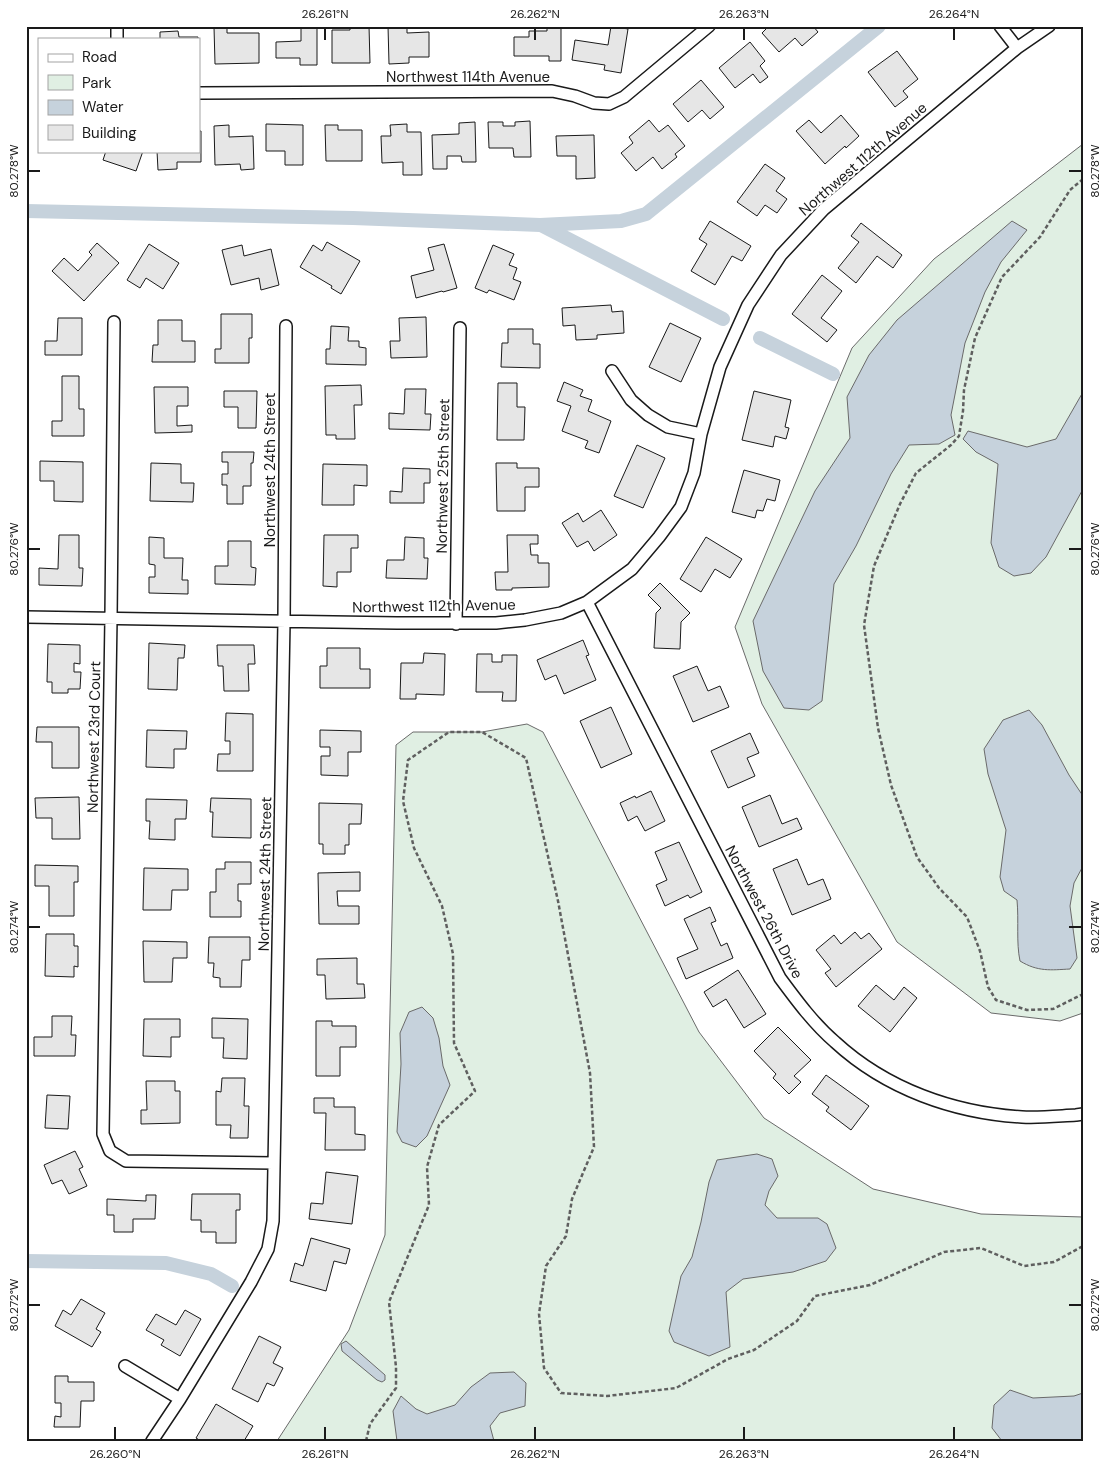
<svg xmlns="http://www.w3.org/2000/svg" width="1109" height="1467" font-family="'DM Sans',sans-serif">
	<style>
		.green { fill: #e0efe3; stroke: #6a6a6a }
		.water { fill: #c6d2dc; stroke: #6a6a6a }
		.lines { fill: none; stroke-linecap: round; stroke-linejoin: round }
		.canal { stroke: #c6d2dc; stroke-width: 14 }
		.building { fill: #e6e6e6; stroke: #1a1a1a }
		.minor-casing { stroke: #1a1a1a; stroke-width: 14 }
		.path { stroke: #5f5f5f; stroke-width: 2.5; stroke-dasharray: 4 2.5; stroke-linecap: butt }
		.minor { stroke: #fff; stroke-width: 11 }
		.ticks { fill: none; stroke: #1a1a1a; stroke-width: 2 }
		.labels { text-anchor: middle; stroke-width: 4; stroke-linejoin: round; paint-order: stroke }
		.street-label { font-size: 15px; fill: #1a1a1a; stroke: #fff }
		.neatline { fill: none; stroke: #1a1a1a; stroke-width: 2 }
		.ticks-label { font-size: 12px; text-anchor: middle; fill: #1a1a1a }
	</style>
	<rect width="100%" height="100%" fill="#fff"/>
	<path class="green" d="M1083,144V1013L1060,1021L991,1013L897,942L762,704L735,627L852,348L934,259Z
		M527,724L543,732L699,1032L764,1118L873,1189L981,1214L1083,1217V1441H277L349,1330L385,1235L396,745L413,732H482Z"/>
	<path class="water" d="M1012,221L1027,230L1001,262L985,292L965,343L951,415L955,435L939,444L909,445L891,474L856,546L834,584L822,701L809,710L784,708L763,671L753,621L815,491L850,438L847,397L869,355L897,320Z
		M1083,392V489L1046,557L1031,573L1014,576L999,567L991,543L998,464L976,452L963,439L968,431L1027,447L1056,439Z
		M1029,710L1042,725L1069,775L1083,796V866L1074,883L1070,906L1077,958L1070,969C1051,970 1038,972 1020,961C1016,942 1019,921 1017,900L1004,891L1000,877L1006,830L988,774L984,749L1003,720Z
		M422,1007L433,1018L439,1038L443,1066L450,1085L427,1136L416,1147L402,1142L397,1132L401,1064L400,1033L409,1012Z
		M757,1154L772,1159L778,1176L769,1191L765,1205L777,1218H818L827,1224L836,1248L826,1261L793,1272L743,1279L726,1292L730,1347L709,1356L674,1342L669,1331L681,1276L692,1257L701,1222L709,1182L717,1160Z
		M346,1341L385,1375V1380L382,1382L377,1380L342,1351L341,1344Z
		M514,1372L526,1383L525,1406L500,1413L490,1426L494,1441H397L393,1411L401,1396L416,1409L427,1414L455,1405L471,1387L490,1373Z
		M1010,1390L1033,1398L1074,1396L1083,1393V1441H1002L992,1428L994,1405Z"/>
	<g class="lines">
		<path class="canal" d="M26,211L353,218L540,225L621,221L646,214L879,26
			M541,225L723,319
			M760,338L833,374
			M26,1261L166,1263L211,1274L232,1286"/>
	</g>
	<path class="building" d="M301,26H317V65H300V58H276V42L301,41Z
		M350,26H369L370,63H332V30H350Z
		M388,26H407V33L429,32V57H409V63L389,64Z
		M547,26H561V61H549V56H514V37H529V31H547Z
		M611,26L628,29L621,73L604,70L605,65L572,60L575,40L608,45Z
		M769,26H813L818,32L802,46L795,38L779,52L762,33Z
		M214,27H227V33H259V63L215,64Z
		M178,31L179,37H198V39H160V32Z
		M750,42L765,61L760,66L768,77L760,83L753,74L735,88L719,68Z
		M897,51L918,79L903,91L908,97L895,107L868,72Z
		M701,80L724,107L710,119L702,110L688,122L673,104Z
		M841,115L859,136L846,148L845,146L825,164L796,131L809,120L821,133Z
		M649,120L659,132L668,125L685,146L675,154L677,157L662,169L653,157L636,171L621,153L633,143L629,137Z
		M530,121L531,157H514L513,148H489L488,122H503V126H515V122Z
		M475,122L476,162H462L461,156H447V169H433L432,135L459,134V123Z
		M266,124L303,125V165H285V151H266Z
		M407,124V132H421L422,175H403V162L382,163L381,136H391L390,125Z
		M229,125V137L253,136L254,169L241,170L240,164L215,165L214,126Z
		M325,125H338V130H362V161H326Z
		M199,131H201V162H177V169L158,170L157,151H199Z
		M594,135L595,178L576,179V156H557L556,136Z
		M106,151H143L136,171L103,160Z
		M765,164L785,178L776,191L787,199L777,213L765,205L757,216L737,202Z
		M710,221L751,246L742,261L732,256L715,285L691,271L707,244L699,239Z
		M861,223L902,255L893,268L877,256L856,283L838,268L859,242L851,236Z
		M327,242L360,261L341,294L331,288L332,286L300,267L313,245L322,251Z
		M97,243L119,263L84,301L52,271L64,258L78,271L92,255L89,252Z
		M149,244L179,263L163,289L146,278L140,288L127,280Z
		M444,244L457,288L443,292L442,291L416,298L411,276L434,270L428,248Z
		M242,245L244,256L271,249L279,285L261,290L259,278L231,285L222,250Z
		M493,245L514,254L509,265L517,268L513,279L521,282L514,300L489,290L487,293L475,288Z
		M822,275L842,291L821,318L837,330L827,342L792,314Z
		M611,305L612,312L623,311L624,333L597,335V339L576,340L575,325L563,326L562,308Z
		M221,314H252V338H249V363H215V349H221Z
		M426,317L427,357L391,358L390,341H400L399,318Z
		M58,318H82V355H45V341H57Z
		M158,320H182V341H195V362H152L153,345H158Z
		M670,323L701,338L681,382L649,367Z
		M331,326L349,327L348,341H359V347L366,348V365L326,364V349H330Z
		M508,329H533V344H540V368L501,367L502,343H508Z
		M62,376H79V409H84V436H52V421H62Z
		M564,382L583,390L580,396L592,400L588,411L611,421L599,453L585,448L588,441L562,431L571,406L557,401Z
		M498,383H517V407H525L524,440H497Z
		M361,385L362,405H354L355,439H336V435H326L325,386Z
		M154,387H188V406H177V426L192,425V432L155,433Z
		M405,389H426L425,414H431L430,430L389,429V413L404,414Z
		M224,391H257L256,428H238V407H224Z
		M754,391L791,400L785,427L789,428L786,439L775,436L773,447L742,440Z
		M637,445L665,458L643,508L614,496Z
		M222,452H254L253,463H251V486H243V504H227V485H222V474H228V462H222Z
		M40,461L83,462V502L54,501V481H40Z
		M151,463L181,464V483H194L193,502L150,501Z
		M496,463H517V468H539V487H525V511H497Z
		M323,464L367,465V486L354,485V505H322Z
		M403,468L430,469V483H424V503H390V491L402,492Z
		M744,470L780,480L775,501L767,499L763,511L757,510L755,518L732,512Z
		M601,510L617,535L594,551L588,541L577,547L562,523L578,513L583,522Z
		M59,535H79V568H83L82,586L39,585V568L58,569Z
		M324,535H358V548H351V572H337V587L323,586Z
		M507,535H538V544H530L531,555H538V563H549V587L512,588V590H496L495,572H508Z
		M149,537L164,538V558H183L182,580H188V594L149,593V577H155V565L149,564Z
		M405,537L424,538V558H428L427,579L386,578L387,560H404Z
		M706,537L742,559L730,578L715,569L701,592L680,579Z
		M228,541H251V567L256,568L255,585L215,584V566H228Z
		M660,583L690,613L681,622L680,649L654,648L656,613L661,608L648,595Z
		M583,640L589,655L586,656L596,680L564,694L556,675L545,680L537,660Z
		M149,643L185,645L184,658H178L177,690L148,689Z
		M48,644L80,645V664L74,663V672H81L80,689H68V693H52V682H47Z
		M217,645H254L255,664H248L249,691H224L223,666H218Z
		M327,648H360V669H370V688H320V666H327Z
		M424,653L445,654L444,695L416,694V699H400L401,663H423Z
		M477,654H492V662H502V655H517L516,701H502L503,692H476Z
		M697,666L708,691L720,686L729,707L693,722L673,676Z
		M611,707L632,754L601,768L580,721Z
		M226,713L253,714V771H217L218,754H230V741H225Z
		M37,727H79V768H52V742H36Z
		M147,730L187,731L186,749H174V768L146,767Z
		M320,730L361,731V752H348V776L321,775V756H330V747H320Z
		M750,733L759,753L747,758L755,776L728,788L711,751Z
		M651,791L665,821L645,831L637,816L628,821L620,803L635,796L636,798Z
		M770,795L782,824L797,818L802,829L759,847L742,807Z
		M79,797L80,839H52V818H36L35,798Z
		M211,798L251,799V838L212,837L213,812H210Z
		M146,799L187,800L186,819H175V840L149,839L150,821H146Z
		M319,803L362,804L361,824H349V845H345V854H323V844H319Z
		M679,842L702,892L690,898L688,895L665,906L656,885L667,880L655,852Z
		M797,859L808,885L823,879L831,899L792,915L773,869Z
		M225,862H251V884H238V901H241V917H210V892H216V869H225Z
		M35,865L78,866V882H74V916H49V886H35Z
		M144,868L188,869V890H172L171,910H143Z
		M360,872V891H337L338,906H359V924H319L318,873Z
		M710,907L716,921L711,923L721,946L727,943L733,958L686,979L677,958L698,949L684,919Z
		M855,932L861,939L869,933L882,949L836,987L825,973L831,969L816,950L834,935L841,944Z
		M46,934H74V946H78V967L74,966V977L45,976Z
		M209,937H250V960H242L241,987H220V978L213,977L214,963H208Z
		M143,941L187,942V958H173L172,982H144Z
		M357,958V984H364L365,998L326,999L325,975H317V959Z
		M738,970L766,1014L744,1028L726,999L713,1007L704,992Z
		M876,985L894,1000L904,987L917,998L890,1032L858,1006Z
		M52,1016H72L71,1035H76L75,1056H34V1037H52Z
		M212,1018L248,1019L247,1059L223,1058L224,1038H212Z
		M144,1019H180V1037H171V1057L143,1056Z
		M316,1021H332V1026H356V1047H340V1076H316Z
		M778,1027L811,1060L794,1076L801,1082L789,1094L773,1078L776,1074L754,1051Z
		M826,1075L869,1106L851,1130L826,1111L829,1107L812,1094Z
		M222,1078H245L244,1106H249L248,1138H230L231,1125H216V1091L221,1092Z
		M146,1081H175V1091H180V1123L141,1124V1110H147Z
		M47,1095L70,1096L68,1129L45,1128Z
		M314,1098H334V1107H355V1134L365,1135V1150H325L326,1113H314Z
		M75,1151L83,1167L79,1169L87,1186L69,1194L62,1180L52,1184L44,1165Z
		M326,1172L358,1176L352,1224L309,1219L311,1203L323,1204Z
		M192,1194H240V1210H236V1243H216V1232H201V1220H191Z
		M146,1195H156L155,1219H133V1232H114V1215H107V1199L146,1201Z
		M311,1238L350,1249L346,1264L334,1261L326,1291L290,1281L295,1263L303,1266Z
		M81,1299L105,1313L96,1329L101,1332L92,1347L55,1326L63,1310L71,1315Z
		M185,1310L201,1319L180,1356L161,1345L164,1340L146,1330L156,1314L176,1325Z
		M259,1336L281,1347L273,1363L283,1368L274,1386L267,1383L258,1402L232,1389Z
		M55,1376H68V1382H94V1401H81L80,1427H54L55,1416L61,1417V1403H55Z
		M216,1404L253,1426L244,1441H201L196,1438Z"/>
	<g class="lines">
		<defs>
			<path id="minor" d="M1000,26L1017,48
				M117,39V26
				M199,93L552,91L575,96L594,103L609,104L624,97L709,26
				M114,322L111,618L103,1134L110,1151L126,1161L274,1163
				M612,371L631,400L648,415L668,427L701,434
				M587,602L780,978C797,1001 814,1024 835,1042C886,1089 954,1113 1022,1117C1040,1118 1058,1116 1076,1115L1083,1114
				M26,617L397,623H496L525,620L561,613L587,602L632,569L659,537L681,507L694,473L701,434L720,367L748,305L781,255L824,209L1017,48L1049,26
				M456,624L460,328
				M125,1366L180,1399
				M152,1441L180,1399L251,1282L268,1249L273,1221L284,622L286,326"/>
		</defs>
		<use href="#minor" class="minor-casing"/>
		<path class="path" d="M1083,179L1070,190L1040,237L1002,277L975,338L964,390L963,411L959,436L951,445L916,473L900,504L874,566L864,625L878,728L891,785L917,857L939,888L967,917L980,951L988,987L996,1000L1027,1010L1053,1009L1083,994
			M366,1441L370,1424L396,1388V1367L389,1302L429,1205L427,1167L439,1125L475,1091L454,1043L453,954L442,906L414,848L403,801L408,760L449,732H482L526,758L558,901L590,1073L594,1147L572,1199L566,1236L546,1266L539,1314L544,1368L561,1393L607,1396L676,1388L728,1359L754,1350L797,1321L815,1296L870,1285L944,1252L981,1248L1024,1266L1054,1262L1083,1246"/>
		<use href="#minor" class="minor"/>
	</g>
	<path class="ticks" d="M325,28V40M535,28V40M744,28V40M954,28V40M28,171H40M1069,171H1082M28,549H40M1069,549H1082M28,927H40M1069,927H1082M28,1305H40M1069,1305H1082M115,1427V1440M325,1427V1440M535,1427V1440M744,1427V1440M954,1427V1440"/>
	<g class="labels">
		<g class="street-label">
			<text x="468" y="82">Northwest 114th Avenue</text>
			<text transform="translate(863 159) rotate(-41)" y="5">Northwest 112th Avenue</text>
			<text transform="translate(270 470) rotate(-90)" y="5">Northwest 24th Street</text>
			<text transform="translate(443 476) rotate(-89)" y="5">Northwest 25th Street</text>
			<text transform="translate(434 606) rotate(-1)" y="5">Northwest 112th Avenue</text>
			<text transform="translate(94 737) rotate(-89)" y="5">Northwest 23rd Court</text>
			<text transform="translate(265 874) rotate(-89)" y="5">Northwest 24th Street</text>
			<text transform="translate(764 912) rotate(62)" y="5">Northwest 26th Drive</text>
		</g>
	</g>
	<rect width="1109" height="1467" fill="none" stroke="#ffffff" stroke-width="55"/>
	<rect x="38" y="38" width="162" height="115" fill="#ffffff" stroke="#a3a3a3"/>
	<rect x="48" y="54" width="25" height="8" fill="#ffffff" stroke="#a3a3a3"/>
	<text x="82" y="62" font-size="15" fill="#1a1a1a">Road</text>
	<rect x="48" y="75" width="25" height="15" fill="#e0efe3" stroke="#a3a3a3"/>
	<text x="82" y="88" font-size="15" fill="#1a1a1a">Park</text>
	<rect x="48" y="100" width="25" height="15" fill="#c6d2dc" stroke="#a3a3a3"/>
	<text x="82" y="112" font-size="15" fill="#1a1a1a">Water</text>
	<rect x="48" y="125" width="25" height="15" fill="#e6e6e6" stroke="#a3a3a3"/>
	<text x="82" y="138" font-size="15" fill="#1a1a1a">Building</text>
	<rect x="28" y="28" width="1054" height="1412" class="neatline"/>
	<g class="ticks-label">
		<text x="325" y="18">26.261°N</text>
		<text x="535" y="18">26.262°N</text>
		<text x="744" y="18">26.263°N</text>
		<text x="954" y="18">26.264°N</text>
		<text transform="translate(1095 171) rotate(-90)" y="4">80.278°W</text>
		<text transform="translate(14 171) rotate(-90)" y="4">80.278°W</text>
		<text transform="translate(1095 549) rotate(-90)" y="4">80.276°W</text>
		<text transform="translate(14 549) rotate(-90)" y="4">80.276°W</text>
		<text transform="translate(1095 927) rotate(-90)" y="4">80.274°W</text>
		<text transform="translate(14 927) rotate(-90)" y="4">80.274°W</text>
		<text transform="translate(1095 1305) rotate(-90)" y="4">80.272°W</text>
		<text transform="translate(14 1305) rotate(-90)" y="4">80.272°W</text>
		<text x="115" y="1458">26.260°N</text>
		<text x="325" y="1458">26.261°N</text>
		<text x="535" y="1458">26.262°N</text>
		<text x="744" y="1458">26.263°N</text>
		<text x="954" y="1458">26.264°N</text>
	</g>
</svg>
